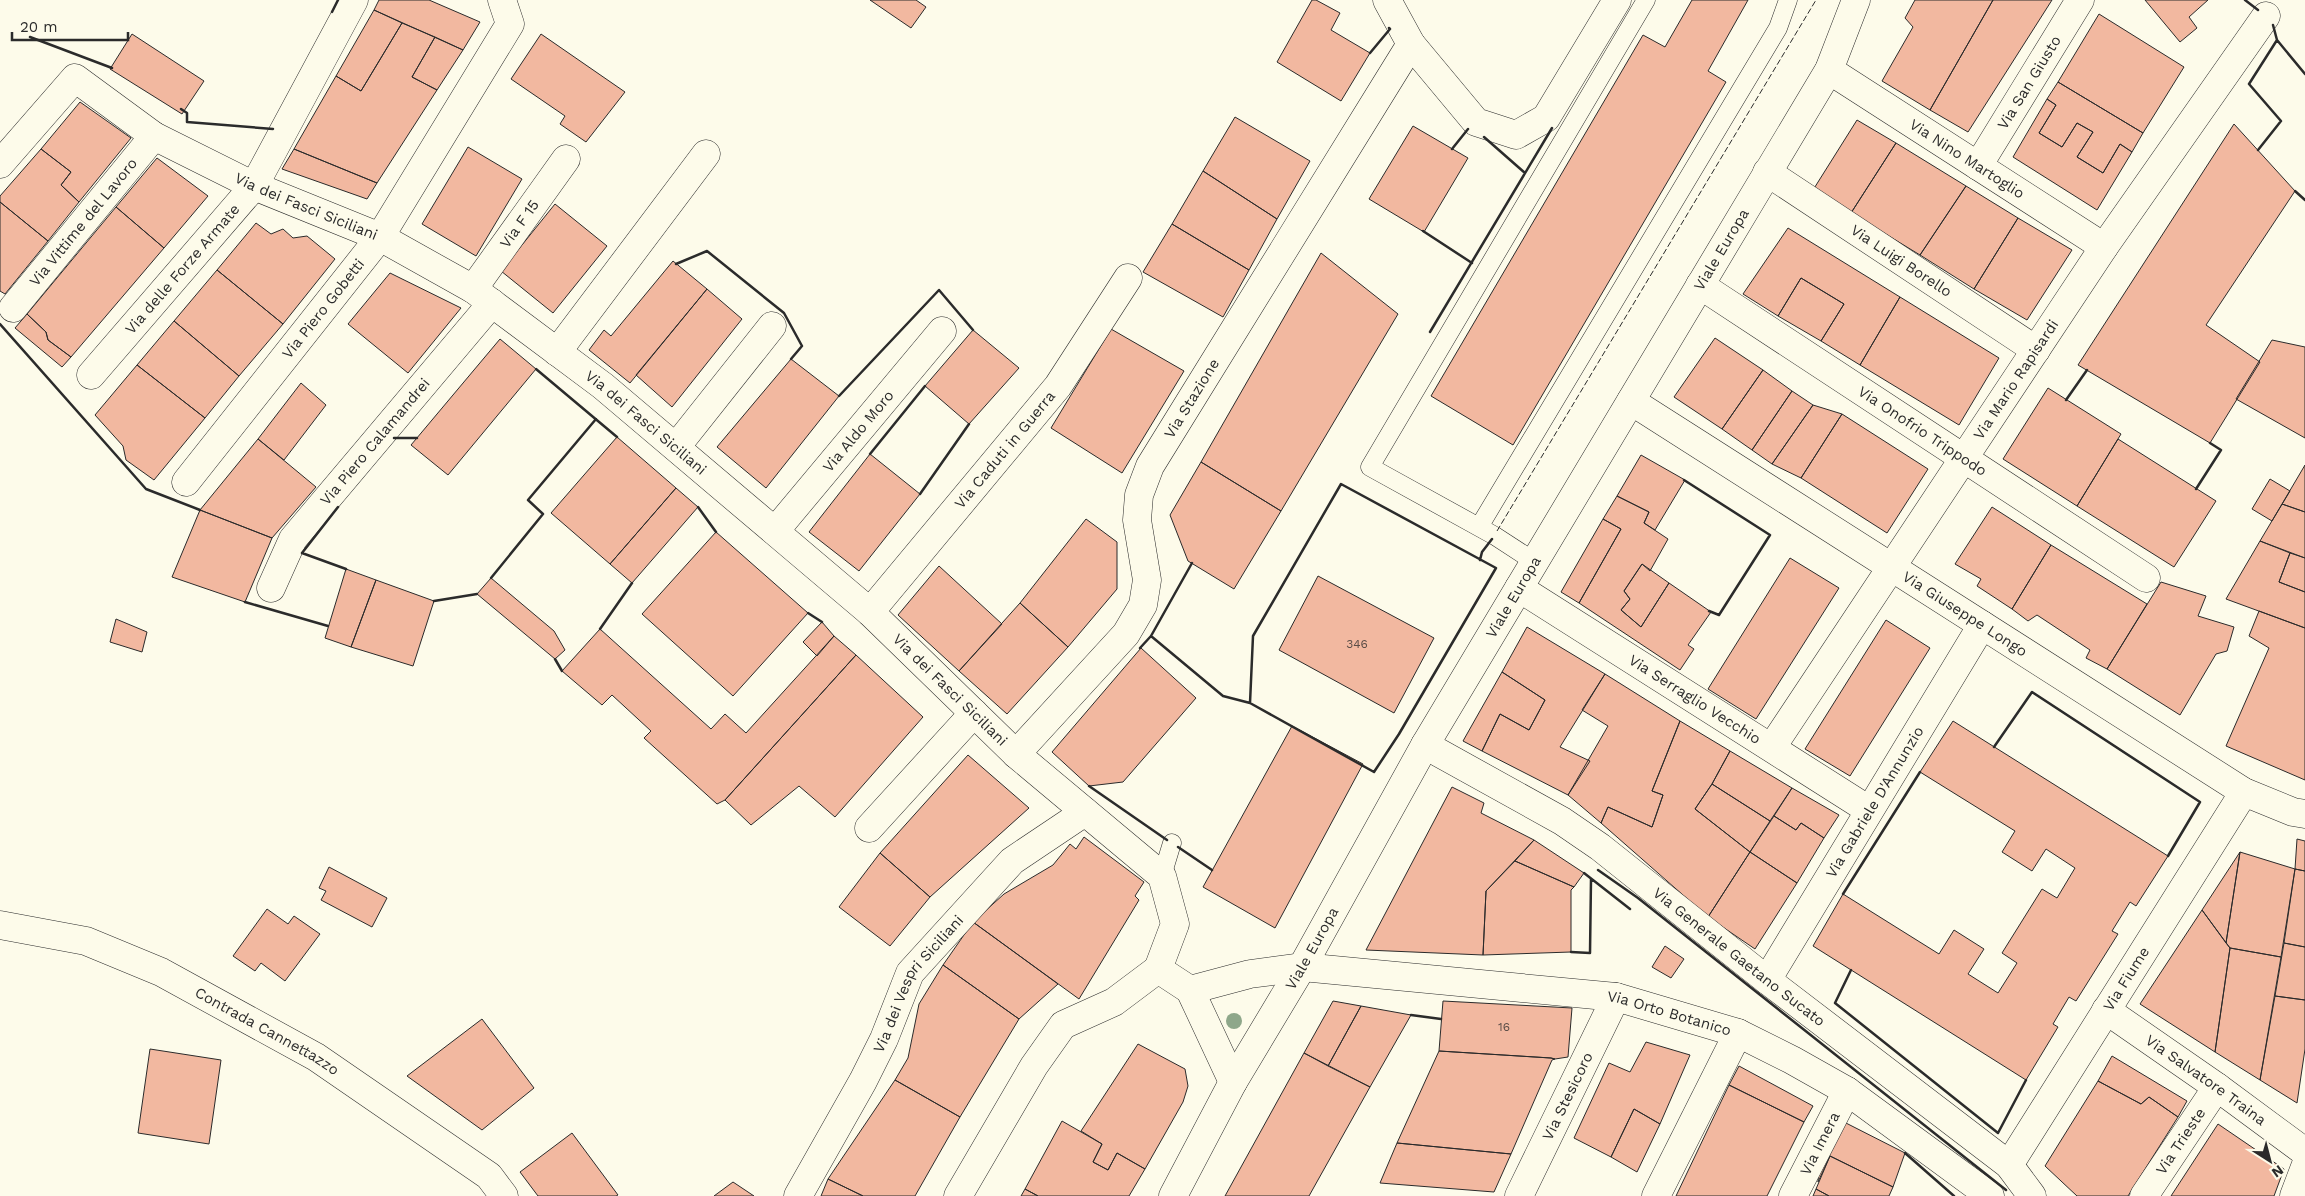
<svg xmlns="http://www.w3.org/2000/svg" width="2305" height="1196" font-family="'Work Sans',sans-serif">
	<style>
		.building { fill: #f2b8a0; stroke: #2b2b2b }
		.lines { fill: none; stroke-linecap: round; stroke-linejoin: round }
		.service-casing { stroke: #2b2b2b; stroke-width: 19 }
		.minor-casing { stroke: #2b2b2b; stroke-width: 29 }
		.secondary-casing { stroke: #2b2b2b; stroke-width: 29 }
		.service { stroke: #fdfbea; stroke-width: 18 }
		.minor { stroke: #fdfbea; stroke-width: 28 }
		.secondary { stroke: #fdfbea; stroke-width: 28 }
		.fence { stroke: #2b2b2b; stroke-width: 1; stroke-dasharray: 6 2.5; stroke-linecap: butt }
		.wall { stroke: #2b2b2b; stroke-width: 2.5 }
		.tree { fill: #8ea78a }
		.labels { text-anchor: middle; stroke-width: 4; stroke-linejoin: round; paint-order: stroke }
		.number-label { font-size: 12px; fill: #5d4e48 }
		.street-label { font-size: 15px; fill: #2b2b2b; stroke: #fdfbea }
	</style>
	<rect width="100%" height="100%" fill="#fdfbea"/>
	<path class="building" d="M379,0H429L480,22L463,50L374,10Z
		M870,0H916L926,7L911,28Z
		M1312,0H1316L1340,13L1331,30L1370,53L1341,101L1277,62Z
		M1692,0H1748L1708,71L1726,82L1513,445L1431,396L1643,35L1665,47Z
		M1915,0H1993L1930,110L1882,81L1913,27L1905,18Z
		M1993,0H2052L1968,132L1930,110Z
		M2145,0H2208L2189,17L2197,28L2180,42Z
		M374,10L402,23L361,91L336,76Z
		M2099,14L2184,67L2143,133L2058,82Z
		M402,23L435,37L412,77L437,90L377,183L294,149L336,76L361,91Z
		M132,34L204,81L182,114L110,69Z
		M541,34L625,92L586,142L560,124L565,116L511,79Z
		M435,37L463,50L437,90L412,77Z
		M2058,82L2143,133L2132,152L2120,144L2103,173L2077,157L2093,132L2077,123L2062,147L2039,133L2056,105L2047,99Z
		M2047,99L2056,105L2039,133L2062,147L2077,123L2093,132L2077,157L2103,173L2120,144L2132,152L2097,210L2013,157Z
		M80,102L131,138L79,202L61,185L71,172L41,149Z
		M1235,117L1310,161L1277,219L1203,171Z
		M1857,120L1896,143L1851,213L1813,190Z
		M2234,124L2295,191L2206,325L2260,362L2210,443L2078,365Z
		M1413,126L1468,158L1424,232L1369,199Z
		M1896,143L1966,186L1920,255L1851,213Z
		M468,147L522,179L476,256L422,224Z
		M41,149L71,172L61,185L79,202L48,241L0,202V196Z
		M294,149L377,183L367,199L282,169Z
		M157,158L208,196L164,248L116,207Z
		M1203,171L1277,219L1249,270L1172,224Z
		M1966,186L2018,218L1974,289L1920,255Z
		M0,202L48,241L5,294L0,291Z
		M555,204L607,246L553,313L501,271Z
		M116,207L164,248L71,357L48,340L46,332L27,314Z
		M2018,218L2072,250L2027,320L1974,289Z
		M256,223L271,234L283,229L293,238L307,236L335,259L283,324L217,270Z
		M1172,224L1249,270L1223,317L1143,272Z
		M1788,228L1900,297L1860,365L1821,341L1844,304L1801,278L1778,316L1743,294Z
		M1321,253L1398,314L1281,511L1201,462Z
		M673,261L707,289L630,383L589,350L604,330L611,336Z
		M217,270L283,324L239,376L174,321Z
		M390,273L461,308L408,373L348,324Z
		M1801,278L1844,304L1821,341L1778,316Z
		M707,289L742,319L672,407L636,375Z
		M1900,297L1999,358L1959,425L1860,365Z
		M27,314L46,332L48,340L71,357L62,367L15,328Z
		M174,321L239,376L205,418L137,365Z
		M1111,329L1184,371L1122,473L1051,428Z
		M973,330L1019,368L969,424L925,386Z
		M1715,338L1763,370L1722,429L1674,397Z
		M500,339L536,369L448,475L411,445Z
		M2272,340L2305,347V438L2236,399Z
		M791,359L839,396L766,488L717,447Z
		M137,365L205,418L154,480L126,460L123,446L95,415Z
		M1763,370L1792,391L1752,450L1722,429Z
		M301,383L326,405L284,460L258,439Z
		M2048,388L2121,434L2077,506L2003,459Z
		M1792,391L1813,405L1772,464L1752,450Z
		M1813,405L1842,414L1801,478L1772,464Z
		M1842,414L1928,469L1887,533L1801,478Z
		M617,437L676,488L610,564L551,513Z
		M258,439L316,487L272,538L200,510Z
		M2118,439L2216,501L2174,567L2077,506Z
		M870,454L920,494L859,571L809,532Z
		M1641,455L1685,480L1655,530L1644,523L1649,512L1617,496Z
		M1201,462L1281,511L1234,589L1188,561L1170,515Z
		M2305,465V512L2282,504Z
		M2270,479L2290,491L2272,521L2252,509Z
		M676,488L698,507L632,583L610,564Z
		M1617,496L1649,512L1644,523L1668,539L1650,571L1642,564L1624,591L1630,599L1621,610L1641,627L1669,583L1711,612L1688,645L1694,649L1680,670L1579,603L1621,529L1603,519Z
		M2282,504L2305,512V558L2260,541Z
		M1992,507L2051,545L2012,609L1977,586L1981,579L1955,564Z
		M200,510L272,538L245,602L172,577Z
		M1086,519L1117,542V589L1068,647L1020,603Z
		M1603,519L1621,529L1579,603L1561,592Z
		M716,532L808,613L733,696L642,614Z
		M2260,541L2290,553L2279,582L2305,592V628L2226,599Z
		M2051,545L2147,604L2107,669L2086,658L2090,650L2037,615L2028,621L2012,609Z
		M2290,553L2305,558V592L2279,582Z
		M1790,558L1839,588L1756,719L1708,689Z
		M1642,564L1669,583L1641,627L1621,610L1630,599L1624,591Z
		M939,566L1002,624L959,671L898,615Z
		M346,569L376,580L351,647L325,638Z
		M1318,576L1434,638L1394,713L1279,650Z
		M491,578L554,631L565,650L555,659L477,594Z
		M376,580L434,601L413,666L351,647Z
		M2161,582L2206,596L2198,616L2234,627L2227,651L2216,654L2180,715L2107,669Z
		M1020,603L1068,647L1007,714L959,671Z
		M2259,611L2305,628V780L2226,746L2269,648L2249,636Z
		M116,619L147,632L142,652L110,642Z
		M1886,620L1930,648L1850,776L1805,749Z
		M822,622L834,636L817,656L803,642Z
		M1527,627L1605,674L1560,747L1590,761L1568,795L1482,751L1500,714L1529,730L1545,700L1502,672Z
		M600,629L711,729L725,714L746,733L834,636L856,655L725,800L717,804L644,738L651,731L612,695L602,705L562,671Z
		M1141,648L1196,698L1123,782L1089,786L1052,752Z
		M856,655L923,717L835,817L799,786L751,825L725,800Z
		M1502,672L1545,700L1529,730L1500,714L1482,751L1463,741Z
		M1605,674L1680,721L1652,791L1663,795L1652,827L1608,807L1601,823L1568,795L1608,726L1582,710Z
		M1680,721L1730,751L1712,784L1695,809L1750,852L1708,917L1601,823L1608,807L1652,827L1663,795L1652,791Z
		M1953,721L2168,856L2136,906L2130,902L2112,931L2118,934L2076,1001L2069,997L2053,1024L2058,1027L2026,1080L1813,946L1843,894L1939,954L1954,930L1984,949L1968,974L1998,993L2017,963L2002,953L2042,889L2057,898L2075,868L2046,849L2032,871L2002,852L2015,831L1920,772Z
		M1292,726L1363,764L1275,928L1203,887Z
		M1730,751L1792,788L1770,821L1712,784Z
		M968,755L1029,808L930,897L880,853Z
		M1712,784L1770,821L1750,852L1695,809Z
		M1452,787L1484,803L1481,813L1534,840L1486,891L1483,955L1366,950Z
		M1792,788L1839,815L1824,838L1801,823L1796,830L1774,816Z
		M1774,816L1796,830L1801,823L1824,838L1797,883L1750,852Z
		M1084,837L1144,882L1135,896L1139,900L1079,999L973,922L1004,894L1053,865L1070,844L1076,849Z
		M2297,839L2305,841V871L2295,869Z
		M1534,840L1584,873L1574,887L1515,861Z
		M1750,852L1797,883L1755,949L1708,917Z
		M2240,852L2295,869L2281,957L2230,948L2226,943Z
		M2240,852L2226,943L2202,910Z
		M880,853L930,897L890,946L839,907Z
		M1515,861L1574,887L1571,890V952L1483,955L1486,891Z
		M329,867L387,898L372,927L321,900L326,891L319,888Z
		M2295,869L2305,871V947L2284,943Z
		M267,909L288,924L294,916L320,934L285,981L261,963L255,971L233,956Z
		M2202,910L2230,948L2215,1052L2140,1004Z
		M973,922L1058,984L1019,1019L943,965Z
		M2284,943L2305,947V1000L2275,996Z
		M1665,946L1684,959L1671,978L1652,967Z
		M2230,948L2281,957L2260,1080L2215,1052Z
		M943,965L1019,1019L960,1117L895,1080L908,1058L919,1004Z
		M2275,996L2305,1000V1049L2297,1103L2260,1080Z
		M1333,1001L1361,1006L1328,1066L1304,1053Z
		M1443,1001L1572,1008L1568,1057L1555,1059L1551,1058L1439,1051Z
		M1361,1006L1411,1015L1370,1087L1328,1066Z
		M482,1019L534,1088L482,1130L407,1076Z
		M1646,1042L1690,1055L1660,1124L1634,1109L1611,1157L1574,1138L1609,1063L1630,1072Z
		M1138,1044L1185,1069L1188,1086L1183,1102L1145,1169L1117,1153L1108,1170L1093,1162L1102,1144L1081,1131Z
		M150,1049L221,1060L209,1144L138,1133Z
		M1439,1051L1551,1058L1555,1059L1552,1060L1511,1154L1397,1143Z
		M1304,1053L1370,1087L1309,1196H1225Z
		M2112,1056L2187,1101L2178,1117L2149,1097L2141,1104L2098,1081Z
		M1739,1066L1813,1106L1804,1122L1729,1085Z
		M895,1080L960,1117L915,1196H863L828,1179Z
		M2098,1081L2141,1104L2149,1097L2178,1117L2128,1196H2077L2045,1166Z
		M1729,1085L1804,1122L1767,1196H1676Z
		M1634,1109L1660,1124L1637,1172L1611,1157Z
		M1062,1121L1102,1144L1093,1162L1108,1170L1117,1153L1145,1169L1129,1196H1038L1025,1189Z
		M1842,1121L1905,1153L1893,1187L1830,1156L1818,1182L1819,1163Z
		M2218,1124L2284,1169L2274,1196H2171Z
		M572,1133L618,1195L616,1196H538L520,1172Z
		M1397,1143L1511,1154L1494,1192L1380,1183Z
		M1830,1156L1893,1187L1889,1196H1829L1816,1189Z
		M828,1179L863,1196H821Z
		M733,1182L754,1196H714Z
		M1025,1189L1038,1196H1021Z
		M1816,1189L1829,1196H1813Z"/>
	<g class="lines">
		<defs>
			<path id="service" d="M1479,527L1778,28L1788,0
				M1535,562L1495,536L1370,467L1646,0
				M1162,876L1172,843"/>
			<g id="minor">
				<path d="M1387,0L1411,44L1476,122L1516,135L1546,118L1617,0"/>
				<path id="s1" d="M1829,70L2104,247"/>
				<path id="s2" d="M0,164L75,78L154,136L254,186L380,237L473,289L603,386L870,612L1016,754L1162,876L1175,924L1158,969"/>
				<path id="s3" d="M1978,166L2080,0"/>
				<path id="s4" d="M1767,172L2036,350"/>
				<path id="s5" d="M1700,285L2146,578"/>
				<path id="s6" d="M473,289L566,159"/>
				<path id="s7" d="M13,308L154,136"/>
				<path d="M557,352L706,154"/>
				<path id="s8" d="M91,375L254,186L354,0"/>
				<path id="s9" d="M1631,401L2244,792L2293,812L2305,814"/>
				<path d="M676,447L772,326"/>
				<path id="s10" d="M186,482L380,237L510,24L502,0"/>
				<path id="s11" d="M775,531L942,331"/>
				<path id="s12" d="M271,588L293,539L492,303"/>
				<path id="s13" d="M1519,588L1869,810"/>
				<path id="s14" d="M870,612L1058,386L1128,278"/>
				<path id="s15" d="M1425,745L1562,821L1600,847L1767,980L2009,1165L2032,1196"/>
				<path id="s16" d="M1772,747L2104,247L2266,16"/>
				<path id="s17" d="M1016,754L1126,634L1143,605L1147,580L1137,520L1139,495L1150,466L1411,44"/>
				<path d="M869,828L974,713"/>
				<path id="s18" d="M0,925L86,941L161,972L316,1057L489,1176L504,1196"/>
				<path id="s19" d="M1302,967L1616,997L1738,1033L1792,1060L1847,1091L1990,1196"/>
				<path id="s20" d="M1767,980L1982,625"/>
				<path id="s21" d="M2106,1010L2217,1087L2305,1152"/>
				<path id="s22" d="M2009,1165L2244,792"/>
				<path id="s23" d="M798,1196L863,1081L884,1039L910,973L1012,861L1085,812"/>
				<path id="s24" d="M1519,1196L1616,997"/>
				<path d="M1656,1196L1738,1033"/>
				<path id="s25" d="M1793,1196L1847,1091"/>
				<path id="s26" d="M2144,1196L2217,1087"/>
				<path d="M2294,1196L2305,1167"/>
			</g>
			<g id="secondary">
				<path d="M1190,990L1233,1082"/>
				<path d="M958,1196L1034,1066L1063,1025L1114,1002L1158,969L1190,990L1250,974L1302,967"/>
				<path id="s27" d="M1173,1196L1233,1082L1302,967L1425,745L1829,70L1856,0"/>
			</g>
		</defs>
		<use href="#service" class="service-casing"/>
		<use href="#minor" class="minor-casing"/>
		<use href="#secondary" class="secondary-casing"/>
		<use href="#service" class="service"/>
		<use href="#minor" class="minor"/>
		<use href="#secondary" class="secondary"/>
		<path class="fence" d="M1497,531L1816,0"/>
		<path class="wall" d="M2245,0L2258,10
			M332,12L338,0
			M30,37L112,68
			M2277,40L2305,74
			M1370,53L1390,29L1389,28
			M181,109L187,113V122L273,129
			M1484,137L1525,173
			M1452,149L1468,129
			M2258,150L2281,121L2249,84L2277,40L2273,25
			M2295,191L2305,200
			M1423,231L1472,263
			M676,264L707,251L784,313L802,346L791,359
			M0,324L146,489L200,510
			M1430,332L1552,128
			M536,369L617,437
			M839,396L939,290L973,330
			M2066,400L2087,370
			M394,438H417
			M870,454L925,386
			M1684,480L1770,535L1719,615L1709,611
			M1341,484L1496,568L1399,734L1374,772L1250,703L1253,636Z
			M2196,489L2221,450L2210,443
			M920,494L969,424
			M338,507L302,553L346,569
			M698,507L716,532
			M1480,560L1482,552L1492,539
			M491,578L543,514L528,500L596,419
			M434,601L477,594
			M245,602L328,626
			M808,613L822,622
			M600,629L632,583
			M1151,636L1192,563
			M1140,648L1151,636L1223,696L1250,703
			M555,659L562,671
			M1994,747L2032,692L2200,802L2168,856
			M1089,786L1167,840
			M1178,847L1212,870
			M1598,870L1638,898L2006,1190
			M1584,873L1630,909
			M1843,894L1920,772
			M1571,952L1590,953L1591,879
			M1851,970L1835,1003L1998,1133L2026,1080
			M1411,1015L1441,1019
			M1905,1153L1954,1196"/>
	</g>
	<circle class="tree" cx="1234" cy="1021" r="8"/>
	<g class="labels">
		<g class="number-label">
			<text x="1357" y="648">346</text>
			<text x="1504" y="1031">16</text>
		</g>
		<g class="street-label">
			<text dy="5" stroke="none"><textPath href="#s3" startOffset="98">Via San Giusto</textPath></text>
			<text dy="5" stroke="none"><textPath href="#s1" startOffset="164">Via Nino Martoglio</textPath></text>
			<text dy="5" stroke="none"><textPath href="#s2" startOffset="380">Via dei Fasci Siciliani</textPath></text>
			<text dy="5" stroke="none"><textPath href="#s7" startOffset="111">Via Vittime del Lavoro</textPath></text>
			<text dy="5" stroke="none"><textPath href="#s6" startOffset="80">Via F 15</textPath></text>
			<text dy="5" stroke="none"><textPath href="#s27" startOffset="1094">Viale Europa</textPath></text>
			<text dy="5" stroke="none"><textPath href="#s4" startOffset="161">Via Luigi Borello</textPath></text>
			<text dy="5" stroke="none"><textPath href="#s8" startOffset="140">Via delle Forze Armate</textPath></text>
			<text dy="5" stroke="none"><textPath href="#s10" startOffset="221">Via Piero Gobetti</textPath></text>
			<text dy="5" stroke="none"><textPath href="#s16" startOffset="441">Via Mario Rapisardi</textPath></text>
			<text dy="5" stroke="none"><textPath href="#s17" startOffset="418">Via Stazione</textPath></text>
			<text dy="5" stroke="none"><textPath href="#s2" startOffset="785">Via dei Fasci Siciliani</textPath></text>
			<text dy="5" stroke="none"><textPath href="#s11" startOffset="130">Via Aldo Moro</textPath></text>
			<text dy="5" stroke="none"><textPath href="#s5" startOffset="266">Via Onofrio Trippodo</textPath></text>
			<text dy="5" stroke="none"><textPath href="#s12" startOffset="181">Via Piero Calamandrei</textPath></text>
			<text dy="5" stroke="none"><textPath href="#s14" startOffset="211">Via Caduti in Guerra</textPath></text>
			<text dy="5" stroke="none"><textPath href="#s27" startOffset="689">Viale Europa</textPath></text>
			<text dy="5" stroke="none"><textPath href="#s9" startOffset="396">Via Giuseppe Longo</textPath></text>
			<text dy="5" stroke="none"><textPath href="#s2" startOffset="1190">Via dei Fasci Siciliani</textPath></text>
			<text dy="5" stroke="none"><textPath href="#s13" startOffset="208">Via Serraglio Vecchio</textPath></text>
			<text dy="5" stroke="none"><textPath href="#s20" startOffset="208">Via Gabriele D'Annunzio</textPath></text>
			<text dy="5" stroke="none"><textPath href="#s27" startOffset="284">Viale Europa</textPath></text>
			<text dy="5" stroke="none"><textPath href="#s15" startOffset="380">Via Generale Gaetano Sucato</textPath></text>
			<text dy="5" stroke="none"><textPath href="#s22" startOffset="220">Via Fiume</textPath></text>
			<text dy="5" stroke="none"><textPath href="#s23" startOffset="245">Via dei Vespri Siciliani</textPath></text>
			<text dy="5" stroke="none"><textPath href="#s19" startOffset="371">Via Orto Botanico</textPath></text>
			<text dy="5" stroke="none"><textPath href="#s18" startOffset="290">Contrada Cannettazzo</textPath></text>
			<text dy="5" stroke="none"><textPath href="#s21" startOffset="122">Via Salvatore Traina</textPath></text>
			<text dy="5" stroke="none"><textPath href="#s24" startOffset="111">Via Stesicoro</textPath></text>
			<text dy="5" stroke="none"><textPath href="#s26" startOffset="66">Via Trieste</textPath></text>
			<text dy="5" stroke="none"><textPath href="#s25" startOffset="59">Via Imera</textPath></text>
		</g>
	</g>
	<g transform="translate(2270 1161) rotate(144)" stroke="#fdfbea" stroke-width="4" paint-order="stroke">
	<path d="M0-4L9 19L0 12L-9 19Z" fill="#2b2b2b"/>
	<text y="-8" font-size="14" font-weight="bold" text-anchor="middle" fill="#2b2b2b">N</text>
	</g>
	<path d="M12 32v8h116v-8" fill="none" stroke="#2b2b2b" stroke-width="2.5"/>
	<text x="20" y="32" font-size="15" fill="#2b2b2b" stroke="#fdfbea" stroke-width="4" paint-order="stroke">20 m</text>
</svg>
